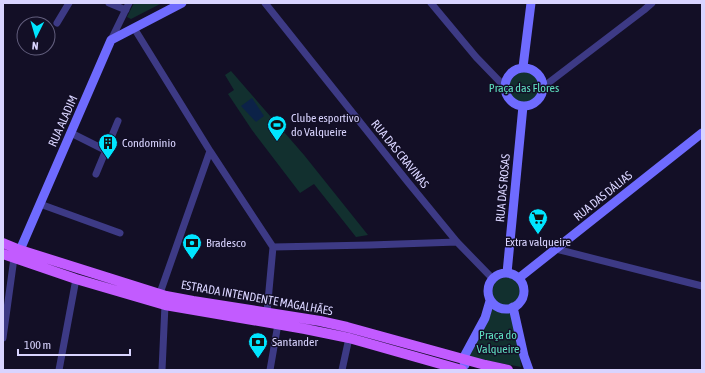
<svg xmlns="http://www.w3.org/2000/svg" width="705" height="373" font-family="'Asap Condensed',sans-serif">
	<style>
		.green { fill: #12302f }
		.water { fill: #0c2248 }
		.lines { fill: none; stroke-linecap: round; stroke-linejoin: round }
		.street { stroke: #3d3a85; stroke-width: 7 }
		.secondary { stroke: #6f6bff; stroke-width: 9 }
		.primary { stroke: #c25bff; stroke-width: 10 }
		.labels { text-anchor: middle; stroke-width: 3; stroke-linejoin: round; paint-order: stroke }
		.park-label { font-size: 12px; fill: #5fe0c0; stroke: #130f26 }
		.poi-label { font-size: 12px; fill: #d9d4ff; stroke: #130f26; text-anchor: start }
		.street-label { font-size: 12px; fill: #d9d4ff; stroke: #130f26 }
	</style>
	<rect width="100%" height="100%" fill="#130f26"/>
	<path class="green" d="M134,3H162L131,19L127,17Z
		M524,69C527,70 530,70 533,71C551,80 538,106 523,105C520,105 516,103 514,102L509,93L508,84L517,73Z
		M231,71L304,155L368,235L356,237L314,184L300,193L252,130L228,94L234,90L225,75Z
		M508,277C517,279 523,289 518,298C517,300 515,301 513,303L521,367L469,357L491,314L492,292L495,281L498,279Z"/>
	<path class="water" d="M252,98L264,116L256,122L241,106Z"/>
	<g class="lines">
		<path class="street" d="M109,3L126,10
			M265,3L407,181L457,242L492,278
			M431,3L476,57L504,86
			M57,23L69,3
			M134,28L210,151L273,247L267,312
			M111,40L129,3
			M543,87L644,10L652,3
			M71,133L105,150
			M96,174L118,121
			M40,204L120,233
			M273,247L370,245L457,242
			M556,249L702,286
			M160,293L210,151
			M3,338L14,258
			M59,370L76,279
			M162,370L165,305
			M270,370L278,324
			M342,370L349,338"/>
		<path class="secondary" d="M523,67L531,3
			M505 87a19 19 0 1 1 38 0a19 19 0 1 1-38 0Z
			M20,250L111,40L182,3
			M488 291a18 18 0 1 1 36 0a18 18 0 1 1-36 0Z
			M507,273L523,106
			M519,278L702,133
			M513,307L524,356L529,370
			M465,365L463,359L465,355L485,318L490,301"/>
		<path class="primary" d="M3,243L20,250L166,296L193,301L320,321L347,327L485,365L508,370
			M3,254L76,279L165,305L305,329L349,338L462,370"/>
	</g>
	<defs>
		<symbol id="stadium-pin" viewBox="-11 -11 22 30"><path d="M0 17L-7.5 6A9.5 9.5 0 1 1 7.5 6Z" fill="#00e5ff" stroke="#130f26"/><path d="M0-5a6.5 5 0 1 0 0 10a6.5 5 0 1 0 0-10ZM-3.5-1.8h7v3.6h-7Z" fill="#111"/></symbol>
		<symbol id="building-pin" viewBox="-11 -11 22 30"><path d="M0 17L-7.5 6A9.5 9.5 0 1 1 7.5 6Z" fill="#00e5ff" stroke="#130f26"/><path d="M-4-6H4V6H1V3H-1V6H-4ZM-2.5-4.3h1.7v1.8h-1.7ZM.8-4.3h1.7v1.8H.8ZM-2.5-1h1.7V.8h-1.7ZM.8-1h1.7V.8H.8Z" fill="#111"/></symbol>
		<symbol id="supermarket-pin" viewBox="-11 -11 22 30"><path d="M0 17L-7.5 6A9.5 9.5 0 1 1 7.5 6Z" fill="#00e5ff" stroke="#130f26"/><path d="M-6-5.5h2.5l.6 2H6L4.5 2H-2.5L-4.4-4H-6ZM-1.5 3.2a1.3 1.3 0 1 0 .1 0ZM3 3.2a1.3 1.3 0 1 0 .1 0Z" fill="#111"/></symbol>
		<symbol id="bank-pin" viewBox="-11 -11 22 30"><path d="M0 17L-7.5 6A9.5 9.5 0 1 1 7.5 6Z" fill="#00e5ff" stroke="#130f26"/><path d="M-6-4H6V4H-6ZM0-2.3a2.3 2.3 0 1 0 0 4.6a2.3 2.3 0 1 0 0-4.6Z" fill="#111"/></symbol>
	</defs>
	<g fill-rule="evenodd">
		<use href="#stadium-pin" x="266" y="114" width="22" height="30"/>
		<use href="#building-pin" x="97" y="132" width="22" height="30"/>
		<use href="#supermarket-pin" x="527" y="207" width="22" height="30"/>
		<use href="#bank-pin" x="181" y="232" width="22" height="30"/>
		<use href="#bank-pin" x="247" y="331" width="22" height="30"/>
	</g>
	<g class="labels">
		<g class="park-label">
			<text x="524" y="92">Praça das Flores</text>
			<text x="498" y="339">Praça do<tspan x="498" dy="14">Valqueire</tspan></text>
		</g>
		<g class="poi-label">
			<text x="291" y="122">Clube esportivo<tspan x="291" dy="14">do Valqueire</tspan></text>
			<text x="122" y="147">Condominio</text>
			<text x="538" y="246" text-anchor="middle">Extra valqueire</text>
			<text x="206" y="247">Bradesco</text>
			<text x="272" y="346">Santander</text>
		</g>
		<g class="street-label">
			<text transform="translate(63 121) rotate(-66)" y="4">RUA ALADIM</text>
			<text transform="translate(400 154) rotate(51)" y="4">RUA DAS CRAVINAS</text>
			<text transform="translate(503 188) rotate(-85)" y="4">RUA DAS ROSAS</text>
			<text transform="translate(603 196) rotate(-39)" y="4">RUA DAS DÁLIAS</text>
			<text transform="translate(257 298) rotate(10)" y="4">ESTRADA INTENDENTE MAGALHÃES</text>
		</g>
	</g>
	<rect width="705" height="373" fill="none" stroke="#d9d4ff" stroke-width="8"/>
	<g transform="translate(36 36) rotate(185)"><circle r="19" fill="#130f26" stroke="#625e7d"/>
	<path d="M0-3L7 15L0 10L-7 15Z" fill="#00e5ff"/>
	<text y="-6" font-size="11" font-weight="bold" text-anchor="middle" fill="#d9d4ff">N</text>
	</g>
	<path d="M18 349v6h112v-6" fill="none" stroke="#d9d4ff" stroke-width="2"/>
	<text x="24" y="349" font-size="12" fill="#d9d4ff" stroke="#130f26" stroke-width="3" paint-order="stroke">100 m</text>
</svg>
